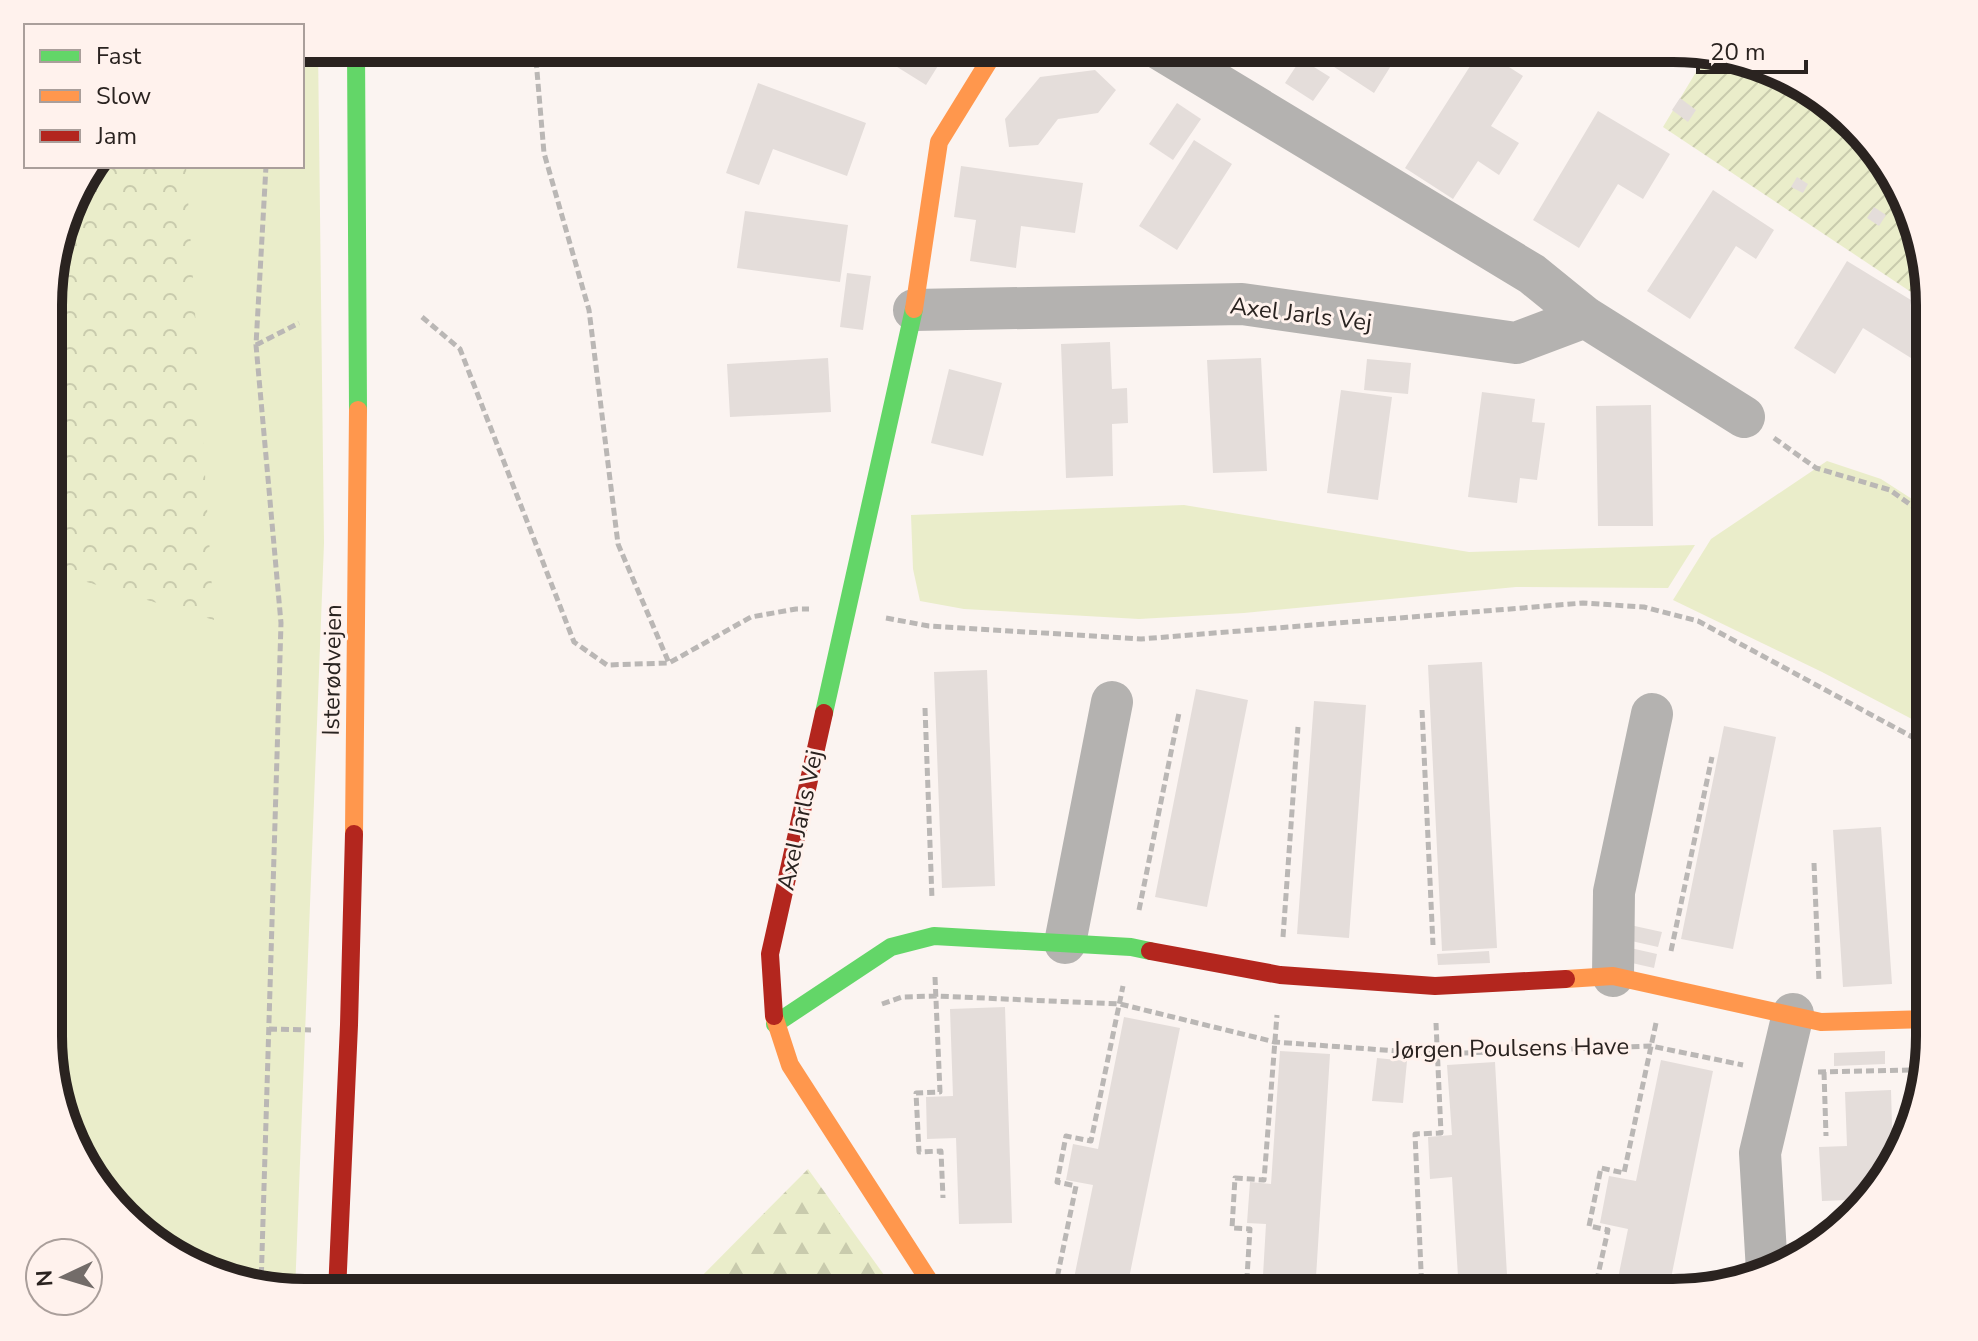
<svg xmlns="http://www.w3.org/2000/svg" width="1978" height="1341" font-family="'Nunito Sans',sans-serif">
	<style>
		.grass { fill: #eaedca }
		.forest { fill: url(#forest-firs) }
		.park { fill: url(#park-crowns) }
		.garden { fill: url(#garden-furrows) }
		.building { fill: #e4ddda }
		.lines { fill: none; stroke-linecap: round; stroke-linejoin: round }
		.path { stroke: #bab7b5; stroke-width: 5; stroke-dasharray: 8 4; stroke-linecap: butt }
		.street { stroke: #b4b2b0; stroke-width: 42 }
		.fast { stroke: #63d668; stroke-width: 18 }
		.slow { stroke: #ff974d; stroke-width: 18 }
		.jam { stroke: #b3261e; stroke-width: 18 }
		.labels { text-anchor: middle; stroke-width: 6; stroke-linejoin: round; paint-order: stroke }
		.street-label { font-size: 24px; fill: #2a2320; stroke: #fff2ed }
		.rim { fill: none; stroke: #2a2320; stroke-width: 10 }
	</style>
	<defs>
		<pattern id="forest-firs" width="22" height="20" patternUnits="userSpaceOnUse" patternTransform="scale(2)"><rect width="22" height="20" fill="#eaedca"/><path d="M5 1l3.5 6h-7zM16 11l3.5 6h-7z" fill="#c9cbad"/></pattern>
		<pattern id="park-crowns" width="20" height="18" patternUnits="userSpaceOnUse" patternTransform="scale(2)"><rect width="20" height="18" fill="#eaedca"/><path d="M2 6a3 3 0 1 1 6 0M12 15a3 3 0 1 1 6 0" fill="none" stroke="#c9cbad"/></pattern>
		<pattern id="garden-furrows" width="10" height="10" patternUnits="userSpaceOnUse" patternTransform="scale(2)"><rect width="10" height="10" fill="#eaedca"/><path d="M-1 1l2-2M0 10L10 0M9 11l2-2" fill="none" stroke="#c9cbad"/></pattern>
	</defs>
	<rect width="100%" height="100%" fill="#fbf4f1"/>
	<path class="grass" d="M318,48L324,543L295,1292H289L222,1279L149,1240L83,1165L50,1069V272L75,191L94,166H302V49Z
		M1827,461L1881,479L1929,510V728L1822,672L1673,600L1711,539Z
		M1184,505L1469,552L1695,545L1668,588L1516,587L1244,613L1139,619L964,609L920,601L913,569L911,515Z"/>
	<path class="forest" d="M808,1169L897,1293H685Z"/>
	<path class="park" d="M94,166H186L214,620L50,571V272L75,191Z"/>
	<path class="garden" d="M1708,52L1756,62L1829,101L1896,177L1929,289V304L1663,127Z"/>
	<path class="building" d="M853,48H888L877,64Z
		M905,48H939L946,53L926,85L894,65Z
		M1308,48H1327L1314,67L1330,77L1313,101L1285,83Z
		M1338,48H1402L1374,93L1328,63Z
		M1481,49L1523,76L1491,126L1519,143L1499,175L1478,161L1453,199L1405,168Z
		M1095,70L1116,90L1098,113L1058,119L1038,145L1009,147L1005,119L1040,77Z
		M758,83L866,123L847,176L773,149L759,185L726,173Z
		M1680,98L1696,110L1688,122L1672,110Z
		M1177,103L1201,119L1173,160L1149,144Z
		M1598,111L1670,154L1643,199L1618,184L1579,248L1533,220Z
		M1194,140L1232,164L1177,250L1139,226Z
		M961,166L1083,183L1075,233L1021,226L1016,268L970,261L976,220L954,217Z
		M1797,177L1808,184L1803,193L1791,187Z
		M1713,190L1774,230L1756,259L1736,246L1690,319L1647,291Z
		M1874,207L1886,215L1879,226L1867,218Z
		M745,211L848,225L840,282L737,268Z
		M1847,261L1929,311V328L1911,358L1863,328L1835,374L1794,348Z
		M847,273L871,276L863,330L840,327Z
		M1110,342L1112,389L1127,388L1128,423L1112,424L1113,476L1066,478L1061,344Z
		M828,358L831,412L730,417L727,364Z
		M1261,358L1267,471L1213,473L1207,360Z
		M1367,359L1411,363L1408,394L1364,390Z
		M949,369L1002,383L983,456L931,443Z
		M1341,390L1392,397L1378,500L1327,493Z
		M1482,392L1535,399L1532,422L1545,423L1537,480L1520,478L1517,503L1468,497Z
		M1651,405L1653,526H1598L1596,406Z
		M1482,662L1497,948L1442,951L1428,665Z
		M987,670L995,886L942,888L934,672Z
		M1196,689L1248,700L1207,907L1155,897Z
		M1314,701L1366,705L1349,938L1297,934Z
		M1724,726L1776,737L1733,949L1681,939Z
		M1881,827L1892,984L1843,987L1833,830Z
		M1630,925L1662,932L1658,947L1627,940Z
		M1626,947L1657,954L1654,968L1623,961Z
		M1489,951L1490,963L1438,965L1437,954Z
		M1005,1007L1012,1223L959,1224L956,1138L927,1139L926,1097L953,1096L950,1009Z
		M1124,1017L1180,1028L1126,1293H1071L1093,1185L1066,1180L1073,1144L1098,1149Z
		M1280,1051L1330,1054L1315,1293H1262L1266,1224L1247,1223L1250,1182L1271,1184Z
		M1885,1051V1064L1834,1066V1053Z
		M1377,1058L1407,1061L1403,1103L1372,1101Z
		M1661,1060L1713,1071L1668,1293H1615L1628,1229L1600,1223L1609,1176L1636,1181Z
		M1495,1062L1508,1293H1459L1452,1177L1430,1179L1428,1137L1452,1135L1447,1065Z
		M1891,1090L1893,1161L1877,1192L1850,1215L1849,1200L1822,1201L1819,1147L1847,1146L1845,1092Z"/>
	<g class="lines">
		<path class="path" d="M535,48L544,153L589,310L618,544L669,663
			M422,317L460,349L574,642L607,665L669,663L751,617L796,609H809
			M256,345L299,323
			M1774,438L1816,468L1890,490L1929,518
			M886,618L929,626L1141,639L1583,603L1644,607L1698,621L1929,746
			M925,708L932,899
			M1422,710L1433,945
			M1814,863L1819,982
			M1139,910L1179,713
			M1283,937L1298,727
			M1671,951L1712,757
			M935,977L940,1092L916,1093L919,1152L941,1151L943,1198
			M882,1004L902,997L936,996L1120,1004L1275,1042L1438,1054L1651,1046L1743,1065
			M269,1029L311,1030
			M1818,1072L1911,1070L1922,1089
			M1824,1072L1826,1136
			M261,1287L281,623L256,345L266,166
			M1055,1288L1076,1186L1057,1182L1066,1136L1091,1141L1123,986
			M1246,1293L1250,1229L1232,1228L1235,1178L1264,1180L1277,1015
			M1422,1293L1415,1134L1441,1133L1436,1023
			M1594,1293L1608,1230L1589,1226L1601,1168L1624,1173L1656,1023"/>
		<path class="street" d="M1158,48L1532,274L1585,317L1744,417
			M914,310L1242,304L1516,343L1585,317
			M1065,943L1112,702
			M1613,976L1614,892L1652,714
			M1767,1271L1760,1153L1793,1014"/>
		<path class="fast" d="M356,48L358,410
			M824,713L914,309
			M775,1024L891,947L934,936L1131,947L1150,951"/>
		<path class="slow" d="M914,309L939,142L997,48
			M354,834L358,410
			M1566,979L1613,976L1821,1022L1929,1019
			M774,1016L790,1065L937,1293"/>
		<path class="jam" d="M1150,951L1280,975L1435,986L1566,979
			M774,1016L770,954L824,713
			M337,1292L349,1025L354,834"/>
	</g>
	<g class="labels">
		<g class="street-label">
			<text transform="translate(1301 314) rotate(7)" y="8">Axel Jarls Vej</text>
			<text transform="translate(332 670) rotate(-89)" y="8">Isterødvejen</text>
			<text transform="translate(800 820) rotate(-78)" y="8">Axel Jarls Vej</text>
			<text transform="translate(1511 1048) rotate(-1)" y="8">Jørgen Poulsens Have</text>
		</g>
	</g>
	<path d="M0 0H1978V1341H0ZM305 62H1673A243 243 0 0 1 1916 305V1036A243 243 0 0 1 1673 1279H305A243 243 0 0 1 62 1036V305A243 243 0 0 1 305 62Z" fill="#fff2ed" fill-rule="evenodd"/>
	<path class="rim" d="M305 62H1673A243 243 0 0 1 1916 305V1036A243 243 0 0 1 1673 1279H305A243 243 0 0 1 62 1036V305A243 243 0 0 1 305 62Z"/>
	<rect x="24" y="24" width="280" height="144" fill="#fff2ed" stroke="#aa9f9b" stroke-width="2"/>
	<rect x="40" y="50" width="40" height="12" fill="#63d668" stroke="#aa9f9b" stroke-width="2"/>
	<text x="96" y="64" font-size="24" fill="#2a2320">Fast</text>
	<rect x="40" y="90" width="40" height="12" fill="#ff974d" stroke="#aa9f9b" stroke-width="2"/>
	<text x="96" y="104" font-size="24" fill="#2a2320">Slow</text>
	<rect x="40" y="130" width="40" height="12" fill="#b3261e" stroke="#aa9f9b" stroke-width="2"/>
	<text x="96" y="144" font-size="24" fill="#2a2320">Jam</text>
	<g transform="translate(64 1277) rotate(266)"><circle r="38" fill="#fff2ed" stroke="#aa9f9b" stroke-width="2"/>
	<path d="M0-6L14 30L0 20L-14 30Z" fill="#736c69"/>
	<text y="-12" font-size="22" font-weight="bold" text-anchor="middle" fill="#2a2320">N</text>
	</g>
	<path d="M1698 60v12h108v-12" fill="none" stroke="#2a2320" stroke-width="4"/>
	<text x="1710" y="60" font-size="24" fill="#2a2320" stroke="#fff2ed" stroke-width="6" paint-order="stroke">20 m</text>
</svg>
